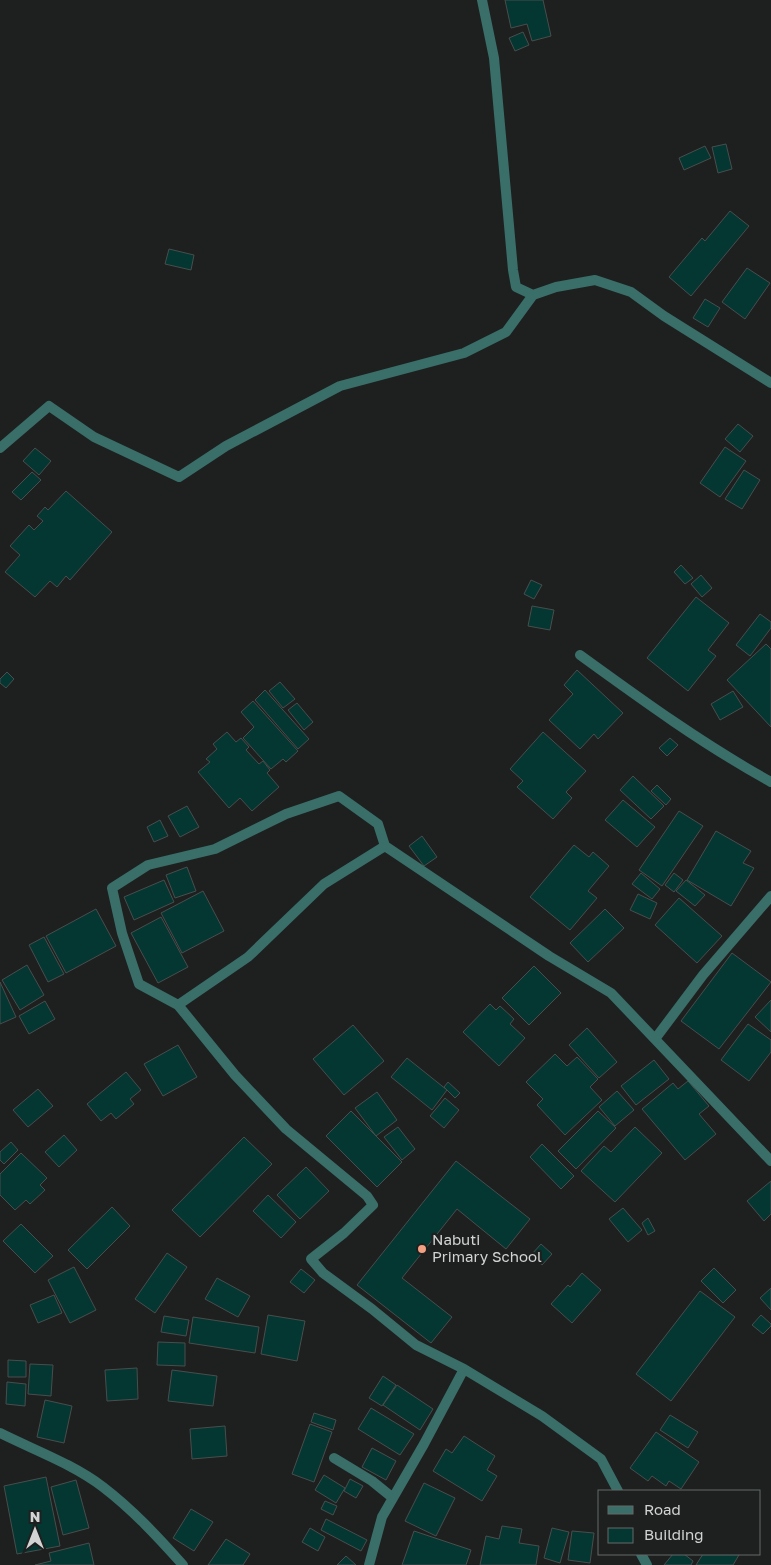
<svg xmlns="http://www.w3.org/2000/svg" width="771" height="1565" font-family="'Golos Text',sans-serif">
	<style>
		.building { fill: #043732; stroke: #494d4c }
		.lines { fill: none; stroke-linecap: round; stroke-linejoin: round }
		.minor { stroke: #3a6e68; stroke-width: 10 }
		.poi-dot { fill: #f3a082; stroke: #1d201f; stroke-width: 2 }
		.labels { text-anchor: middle; stroke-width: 4.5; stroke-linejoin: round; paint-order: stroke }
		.poi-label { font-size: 15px; fill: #d2d4d4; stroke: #1d201f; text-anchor: start }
	</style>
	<rect width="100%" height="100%" fill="#1d201f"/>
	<path class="building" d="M505,0H543L551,36L532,41L527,24L511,28Z
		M523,32L529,45L515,51L509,38Z
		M726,144L732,169L718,173L712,147Z
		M705,146L711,158L684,170L679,158Z
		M730,211L749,226L691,296L669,277L702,238L705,241Z
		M169,249L194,255L191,270L165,264Z
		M747,268L770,283L745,319L722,302Z
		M705,299L720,308L708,327L693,318Z
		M738,424L753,436L740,452L725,439Z
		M725,447L746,461L720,497L700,483Z
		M35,448L51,461L39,475L23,461Z
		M744,470L760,480L742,509L725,499Z
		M32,472L41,480L21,500L12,492Z
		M66,491L112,532L70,580L66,576L57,587L50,581L35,597L5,572L20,555L10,546L29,525L34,530L43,521L37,516L45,507L48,510Z
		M681,565L693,578L685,584L674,572Z
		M701,575L712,588L702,597L691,584Z
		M531,580L542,585L534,599L524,594Z
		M696,597L729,623L708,650L716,656L688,691L647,658Z
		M532,606L554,610L550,630L528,626Z
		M760,614L771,622V628L750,656L736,645Z
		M766,644L771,649V727L727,680Z
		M577,670L623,713L598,739L594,734L580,749L549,720L573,694L564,685Z
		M7,672L14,679L6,688L0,683V679Z
		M280,682L295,699L283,708L269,691Z
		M265,690L309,739L298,749L255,700Z
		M733,691L743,707L720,720L711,704Z
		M253,701L298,751L286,762L283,759L271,769L243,738L254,727L241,712Z
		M297,703L313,722L304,730L288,710Z
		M227,732L236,742L241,738L249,747L246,750L259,764L263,761L270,770L267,773L279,787L252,811L240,798L229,808L198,772L210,762L206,759L217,749L213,744Z
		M543,732L586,771L566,792L572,798L553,819L517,787L523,781L510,769Z
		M670,738L678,745L667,756L659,748Z
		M633,776L664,806L651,819L620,790Z
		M657,785L671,799L666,805L651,791Z
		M623,800L655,827L637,847L605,820Z
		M187,806L199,827L180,837L168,816Z
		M679,811L703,826L662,886L639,870Z
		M160,820L168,836L154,842L147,827Z
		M716,831L751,851L743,863L754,868L731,906L687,880Z
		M422,836L437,857L424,866L409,846Z
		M574,845L589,857L593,852L609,866L588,891L597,898L570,930L530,897Z
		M187,867L196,891L175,898L166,875Z
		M641,873L660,889L652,899L632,884Z
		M674,873L683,880L674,892L665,885Z
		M164,880L174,902L134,920L124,897Z
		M686,880L705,895L695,906L676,891Z
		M203,891L224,931L182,953L161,913Z
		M638,894L657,903L650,919L630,910Z
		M679,898L722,936L697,963L655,925Z
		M96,909L116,946L66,973L46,936Z
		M605,909L624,928L588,962L570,943Z
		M161,917L188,967L158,983L131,933Z
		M44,937L64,974L48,982L29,945Z
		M732,953L771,982L719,1049L681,1021Z
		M27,965L44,995L20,1010L2,980Z
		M534,966L561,993L529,1025L502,998Z
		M0,982L16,1017L0,1024Z
		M771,1000V1032L755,1017Z
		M45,1001L55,1019L29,1034L19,1016Z
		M490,1004L496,1010L500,1006L514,1019L510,1024L525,1038L499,1066L463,1032Z
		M748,1024L771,1040V1052L749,1081L721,1060Z
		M353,1025L384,1061L344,1095L313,1059Z
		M587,1028L617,1062L599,1078L569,1045Z
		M178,1045L197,1077L163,1096L144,1064Z
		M555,1054L567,1066L577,1057L598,1079L590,1087L602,1100L565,1135L537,1105L543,1099L526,1082Z
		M407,1058L447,1090L432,1110L391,1077Z
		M654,1060L669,1079L636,1105L621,1086Z
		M126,1072L141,1090L130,1099L134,1104L116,1119L111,1113L101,1121L87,1104Z
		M688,1081L709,1106L699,1114L716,1134L685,1160L642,1109L673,1083L678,1089Z
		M448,1082L460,1093L455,1098L444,1087Z
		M38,1089L53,1106L28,1127L13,1110Z
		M617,1091L634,1110L615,1126L599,1107Z
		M377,1092L397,1120L376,1136L355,1108Z
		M445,1098L459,1110L444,1128L430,1116Z
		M351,1111L402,1162L377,1187L326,1136Z
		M598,1111L616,1128L576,1169L558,1151Z
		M398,1127L415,1149L402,1160L384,1137Z
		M635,1127L662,1153L615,1202L581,1171L604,1146L611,1152Z
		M64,1135L77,1150L59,1167L45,1152Z
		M244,1137L272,1164L200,1237L172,1210Z
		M11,1142L18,1150L4,1164L0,1160V1152Z
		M542,1144L574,1176L561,1189L530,1157Z
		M21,1153L47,1178L40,1185L45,1190L30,1204L26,1200L15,1210L0,1195V1174Z
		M456,1161L530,1219L506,1249L457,1209L402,1278L452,1317L431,1343L357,1285Z
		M306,1167L329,1191L300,1219L277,1195Z
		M771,1181V1214L764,1221L747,1201Z
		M268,1195L296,1222L281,1238L253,1211Z
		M112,1207L130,1226L87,1269L68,1250Z
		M623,1208L642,1230L628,1242L609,1219Z
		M648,1218L655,1231L648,1235L642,1223Z
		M21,1224L53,1256L35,1273L3,1241Z
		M541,1244L552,1254L542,1265L531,1255Z
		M167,1253L187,1267L155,1313L135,1299Z
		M74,1267L96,1310L70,1323L48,1280Z
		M714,1268L736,1290L723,1303L701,1281Z
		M301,1269L315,1280L304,1293L290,1282Z
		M582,1273L601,1290L572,1323L551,1304L568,1285L570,1287Z
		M217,1278L250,1296L238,1317L205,1299Z
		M771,1288V1310L760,1298Z
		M700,1291L735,1317L671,1401L636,1374Z
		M54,1295L62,1313L38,1323L30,1305Z
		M268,1315L305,1321L297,1361L261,1354Z
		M761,1315L771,1324V1326L763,1334L752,1325Z
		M164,1316L189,1320L186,1336L161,1332Z
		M193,1317L259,1327L255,1353L189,1343Z
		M158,1342L185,1343V1366L157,1365Z
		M8,1360L26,1361V1377H8Z
		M30,1364L53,1365L51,1396L28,1394Z
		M137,1368L138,1399L107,1401L105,1370Z
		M172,1370L217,1376L213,1406L168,1401Z
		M383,1376L396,1385L382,1406L369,1398Z
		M7,1382L26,1384L25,1406L6,1404Z
		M397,1385L433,1409L420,1430L383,1405Z
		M45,1400L72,1406L64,1443L37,1437Z
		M371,1408L414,1434L400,1455L358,1429Z
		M314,1413L336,1420L333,1430L311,1422Z
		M670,1415L698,1432L688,1448L660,1430Z
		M310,1424L332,1432L314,1482L292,1474Z
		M225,1426L227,1456L192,1459L190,1429Z
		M656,1432L699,1462L681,1489L669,1481L666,1486L652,1476L648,1481L630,1468Z
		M464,1436L495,1456L487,1470L497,1476L482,1501L433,1471L446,1449L452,1453Z
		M372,1448L396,1461L386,1480L362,1467Z
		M324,1475L345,1488L336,1503L315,1490Z
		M46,1477L60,1546L17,1554L4,1486Z
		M350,1479L363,1486L356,1498L344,1491Z
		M76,1480L89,1528L63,1535L51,1487Z
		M424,1483L455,1498L436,1536L405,1521Z
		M325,1501L337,1506L333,1515L321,1509Z
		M191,1509L213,1522L194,1551L173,1538Z
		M326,1519L367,1540L361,1551L321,1530Z
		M502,1526L522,1529L519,1543L539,1546L536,1565H480L486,1536L499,1539Z
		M310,1528L325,1537L318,1551L302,1542Z
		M552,1528L569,1532L560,1563L544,1558Z
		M414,1531L471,1550L466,1565H402Z
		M572,1531L594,1533L590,1563L568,1560Z
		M226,1539L250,1554L243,1565H208Z
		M89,1543L94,1565H35L51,1561L49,1553Z
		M673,1554H684L693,1561L691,1565H664Z
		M703,1554H737L739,1555L733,1565H696Z
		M346,1556L356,1565H337Z"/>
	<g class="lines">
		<path class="minor" d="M482,0L494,58L513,270L516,287L533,295
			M0,448L49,406L94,437L179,477L226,446L340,386L464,353L506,332L533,295L556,287L595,280L631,292L664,316L771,383
			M580,655C642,700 704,745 771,782
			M385,846L324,884L248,957L178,1005L139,984L122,933L112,888L148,865L215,849L286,814L339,796L378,824L385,846L549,956L611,993L771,1161
			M178,1005L235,1075L286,1129L367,1196L373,1205L344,1233L311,1259L323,1273L372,1309L416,1345L464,1369
			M655,1039L703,975L771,896
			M0,1433C34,1450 73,1464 103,1487C133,1510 158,1537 183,1565
			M334,1458L372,1481L393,1498
			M641,1554L647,1565
			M369,1565L382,1517L424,1444L464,1369L542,1416L601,1459L618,1491"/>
	</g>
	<circle class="poi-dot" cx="422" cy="1249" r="5"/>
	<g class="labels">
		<g class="poi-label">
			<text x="432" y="1245">Nabuti<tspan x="432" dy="17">Primary School</tspan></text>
		</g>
	</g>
	<rect x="598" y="1490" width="162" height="65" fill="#1d201f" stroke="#656867"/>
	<rect x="608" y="1506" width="25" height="8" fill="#3a6e68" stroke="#656867"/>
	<text x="644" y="1515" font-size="15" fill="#d2d4d4">Road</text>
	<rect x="608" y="1528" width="25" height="15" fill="#043732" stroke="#656867"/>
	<text x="644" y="1540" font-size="15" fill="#d2d4d4">Building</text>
	<g transform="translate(35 1530)" stroke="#1d201f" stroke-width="4" paint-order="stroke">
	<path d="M0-4L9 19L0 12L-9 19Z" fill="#d2d4d4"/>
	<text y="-8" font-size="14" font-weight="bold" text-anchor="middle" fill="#d2d4d4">N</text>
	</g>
</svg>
